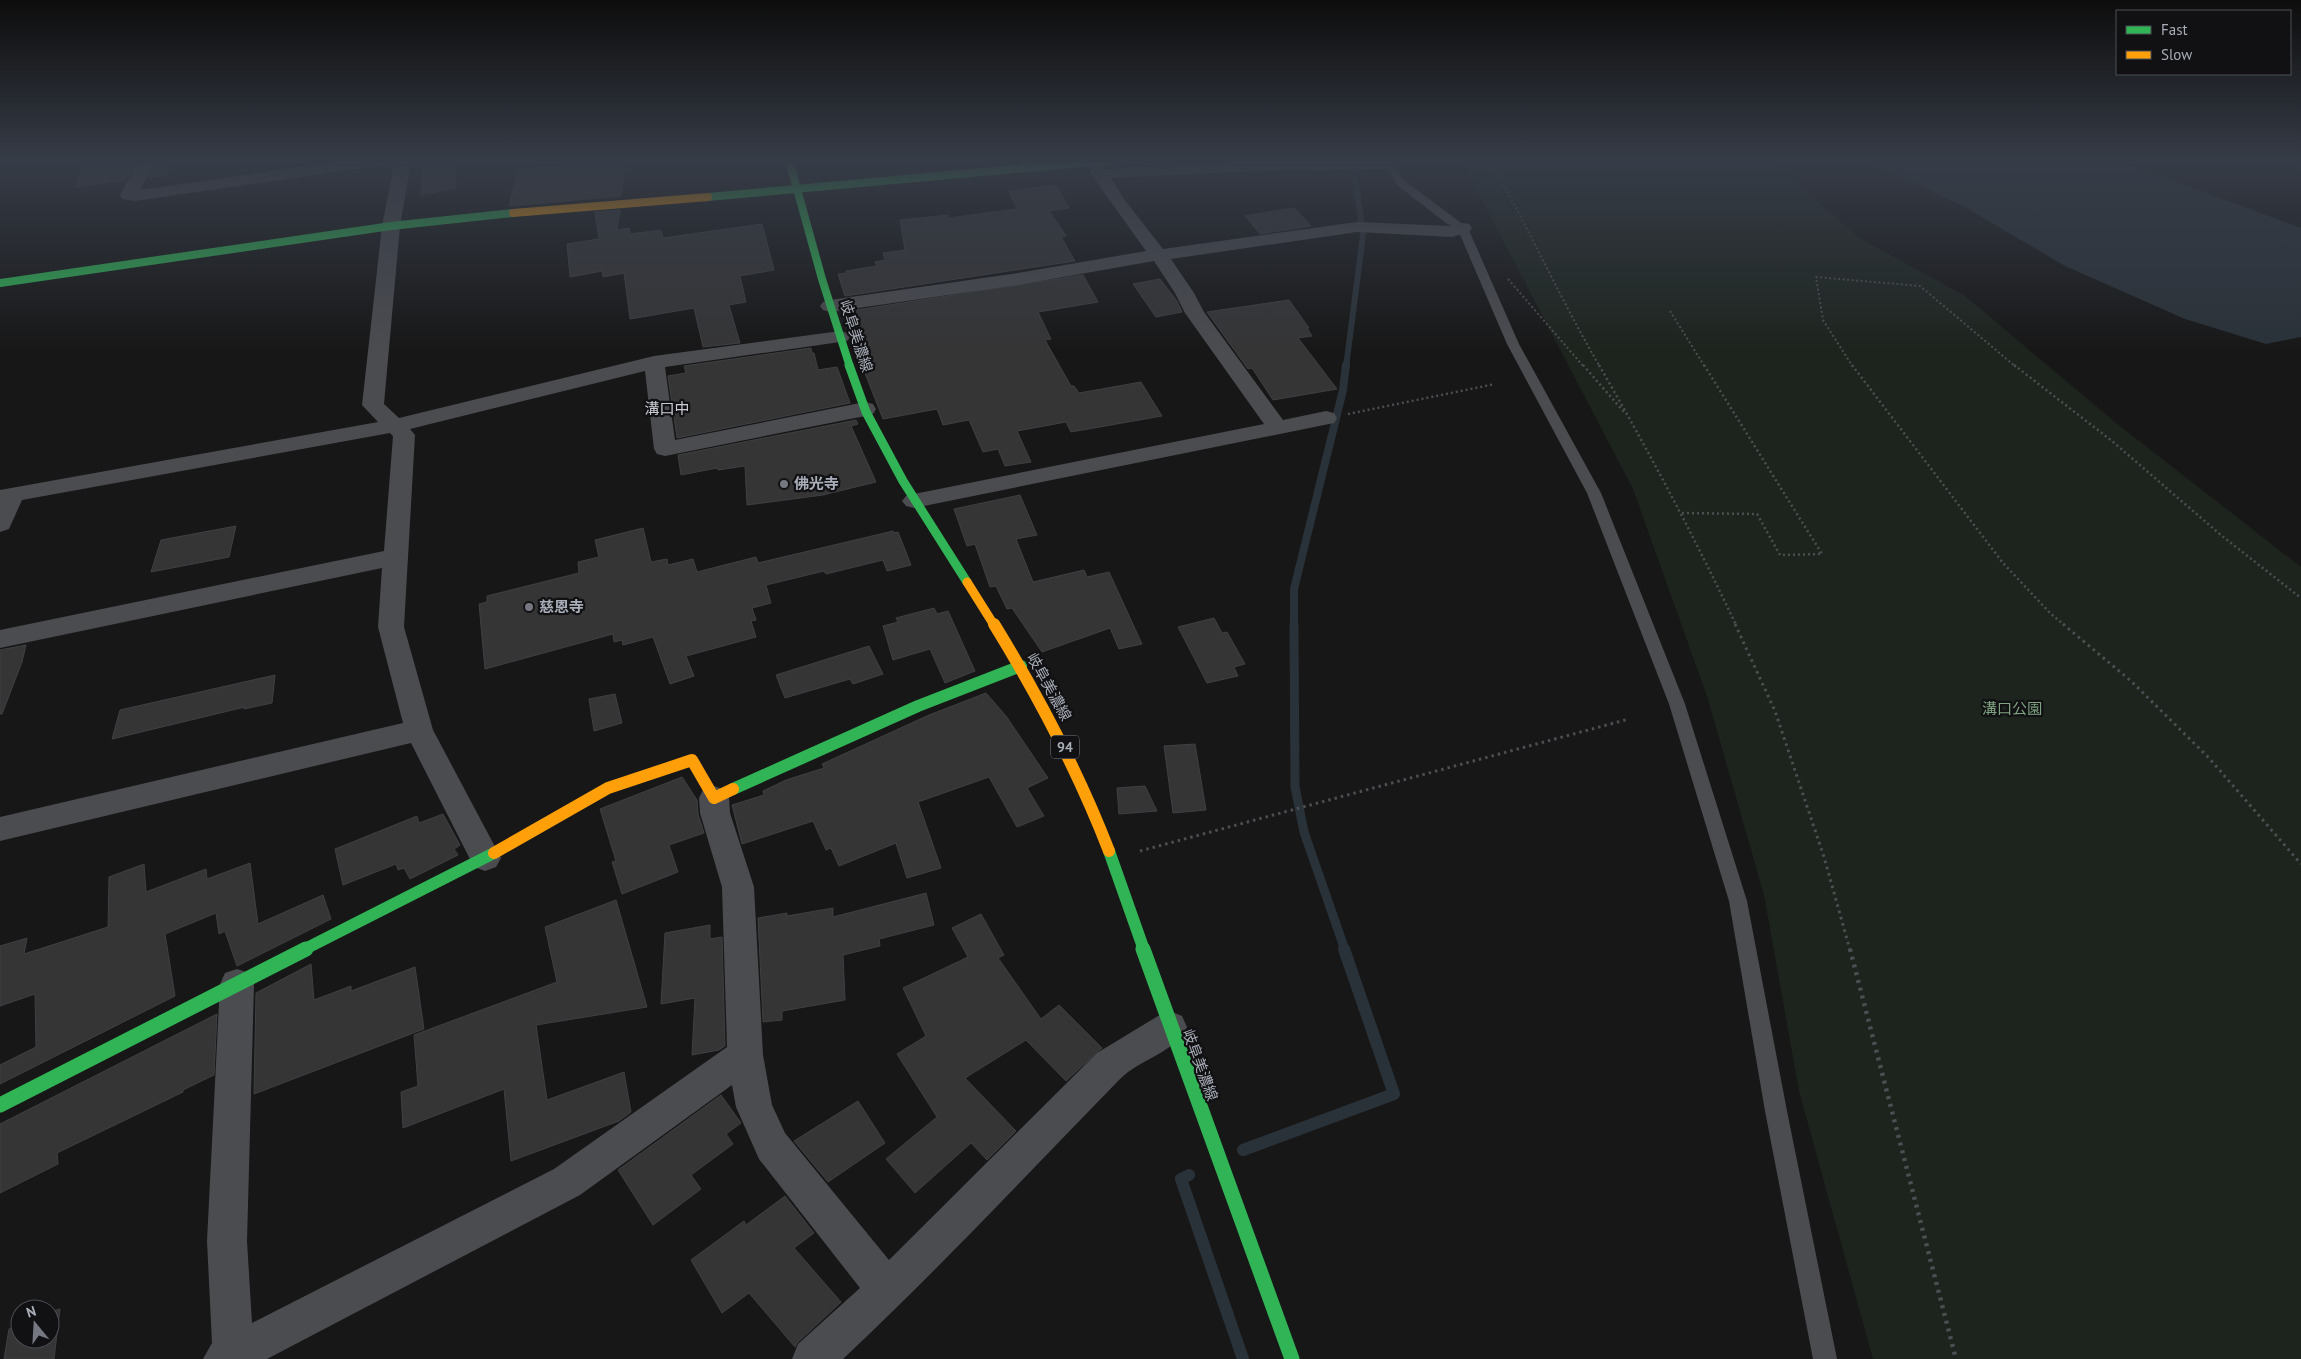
<svg xmlns="http://www.w3.org/2000/svg" width="2301" height="1359" font-family="'PT Sans','Noto Sans JP',sans-serif">
	<style>
		.green { fill: #1d241e }
		.water { fill: #2a3239 }
		.lines { fill: none; stroke-linecap: round; stroke-linejoin: round }
		.stream-far3 { stroke: #2a3239; stroke-width: 6 }
		.stream-far2 { stroke: #2a3239; stroke-width: 8 }
		.stream-far1 { stroke: #2a3239; stroke-width: 9 }
		.stream { stroke: #2a3239; stroke-width: 12 }
		.building { fill: #353536; stroke: #3f4043 }
		.path-far3 { stroke: #4d4e52; stroke-width: 2; stroke-dasharray: 2 2.5; stroke-linecap: butt }
		.path-far2 { stroke: #4d4e52; stroke-width: 2.5; stroke-dasharray: 2 3; stroke-linecap: butt }
		.path-far1 { stroke: #4d4e52; stroke-width: 3; stroke-dasharray: 2.5 4; stroke-linecap: butt }
		.path { stroke: #4d4e52; stroke-width: 4.5; stroke-dasharray: 3 5; stroke-linecap: butt }
		.lane { fill: #4b4c50; fill-rule: evenodd }
		.street { fill: #4b4c50; fill-rule: evenodd }
		.fast-far3 { stroke: #30b455; stroke-width: 8 }
		.fast-far2 { stroke: #30b455; stroke-width: 9 }
		.fast-far1 { stroke: #30b455; stroke-width: 12 }
		.fast { stroke: #30b455; stroke-width: 15 }
		.slow-far2 { stroke: #ff9f0a; stroke-width: 8 }
		.slow-far1 { stroke: #ff9f0a; stroke-width: 9 }
		.slow { stroke: #ff9f0a; stroke-width: 12 }
		.poi-dot { fill: #757880; stroke: #111113; stroke-width: 2 }
		.labels { text-anchor: middle; stroke-width: 4.5; stroke-linejoin: round; paint-order: stroke }
		.shield { fill: #111113; stroke: #7b7e86; stroke-width: 1 }
		.shield-label { font-size: 14px; font-weight: bold; fill: #a8adb8 }
		.street-label { font-size: 15px; fill: #a8adb8; stroke: #111113 }
		.far-quarter-label { font-size: 15px; fill: #c9ccd4; stroke: #111113 }
		.poi-label { font-size: 15px; font-weight: bold; fill: #a8adb8; stroke: #111113; text-anchor: start }
		.park-label { font-size: 15px; fill: #7fa381; stroke: #111113 }
	</style>
	<rect width="100%" height="100%" fill="#171717"/>
	<path class="green" d="M1461,160H1771L1859,238L1964,295L2116,423L2301,567V1359H1873L1799,1091L1764,895L1708,699L1633,489Z"/>
	<path class="water" d="M1867,160H2117L2301,228V337L2266,344L2185,319L2065,266L1963,206Z"/>
	<g class="lines">
		<path class="stream-far3" d="M1346,367L1363,235L1354,169"/>
		<path class="stream-far2" d="M1294,625V589L1343,390L1346,365"/>
		<path class="stream-far1" d="M1294,624L1295,787L1304,832L1345,950"/>
		<path class="stream" d="M1243,1150L1394,1094L1344,949
			M1189,1175L1181,1179L1243,1359"/>
	</g>
	<path class="building" d="M85,160H137L126,180L75,187Z
		M158,160H167L168,175L149,178Z
		M423,160H455L456,188L421,195Z
		M626,160L621,196L509,206L518,170Z
		M1056,185L1069,208L1049,211L1066,236L1061,237L1075,261L845,296L838,274L847,273L846,271L877,266L875,262L885,260L883,253L905,250L900,220L948,215L949,218L1017,209L1009,191Z
		M1294,208L1311,226L1260,234L1245,216Z
		M620,210L617,230L629,228L630,234L661,230L663,238L762,224L774,270L740,276L746,302L729,305L740,343L703,347L694,308L630,319L624,273L603,277L602,271L570,277L567,244L599,239L595,212Z
		M1083,275L1098,302L1038,312L1051,339L1045,340L1071,386H1074L1079,393L1141,382L1162,416L1071,432L1066,422L1017,431L1031,462L1005,466L998,449L983,452L969,420L943,425L937,409L883,419L861,363H866L850,311Z
		M1160,279L1177,301L1182,312L1156,317L1133,284Z
		M1289,300L1309,328H1307L1312,336L1298,338L1337,389L1273,400L1252,368L1248,369L1207,312Z
		M811,348L812,353H814L818,370L837,367L850,403L677,438L668,376L686,373L684,366Z
		M856,420L858,424L851,426L876,482L823,495L747,505L745,466L718,470L717,468L681,475L678,455Z
		M1020,495L1037,535L1016,539L1033,582L1084,570L1087,577L1109,572L1142,644L1119,649L1110,628L1042,652L1012,608L1007,609L996,586L990,587L975,544L967,546L954,509Z
		M236,526L229,557L151,572L161,540Z
		M643,528L651,562L667,559L668,565L693,559L697,572L756,557L758,563L893,531L894,533L898,532L911,565L887,571L883,560L826,574L824,571L766,585L771,603L752,608L756,620L751,621L756,637L686,656L694,676L670,684L653,637L623,645L622,640L614,642L613,634L485,669L479,604L487,602V596L579,573L578,562L599,557L595,540Z
		M934,608L937,614L948,611L975,671L945,683L930,649L893,660L883,626L898,622L896,618Z
		M1214,618L1222,633L1227,632L1245,664L1234,667L1238,676L1207,683L1178,627Z
		M26,645L22,662L2,714H0V650Z
		M869,646L883,674L853,684L850,679L785,698L776,675Z
		M275,675L272,703L244,709L245,707L112,739L120,710Z
		M986,693L1006,716L1048,778L1027,788L1044,816L1017,827L989,777L918,802L941,868L907,878L896,843L839,866L831,848L826,850L813,821L742,844L732,805L764,795L763,791L786,780L824,768L822,764L929,715Z
		M615,694L622,723L594,731L589,699Z
		M1195,744L1206,810L1173,813L1164,746Z
		M682,777L697,800L698,814L704,833L669,845L678,872L622,894L612,862L616,861L600,809Z
		M1145,786L1157,811L1119,814L1117,788Z
		M443,814L460,845L454,849L458,855L410,879L404,868L398,870L396,864L343,885L335,849L417,816L419,823Z
		M250,863L258,924L323,895L331,919L237,966L225,931L219,934L216,913L165,934L175,996L0,1084V1065L36,1047L35,994L0,1006V946L27,938L24,954L108,927L109,877L144,864L146,892L206,869L207,879Z
		M926,893L934,925L879,939L880,946L843,955L845,1000L782,1011V1020L763,1022L758,918L787,913V916L833,908V917Z
		M616,900L647,1007L536,1025L547,1100L624,1072L631,1112L619,1121L511,1161L504,1089L403,1128L401,1092L418,1086L414,1035L557,982L545,927Z
		M981,914L1004,955L998,958L1041,1019L1059,1005L1102,1048L1066,1081L1026,1040L965,1078L1016,1131L987,1160L971,1143L915,1193L886,1159L937,1117L897,1054L926,1036L903,988L968,957L952,928Z
		M710,925V939L722,937L725,1046L719,1050L692,1055L695,998L661,1004L665,933Z
		M311,964L314,1000L351,986V991L415,967L424,1029L254,1094L256,993Z
		M217,1014L214,1075L183,1090V1092L57,1153L58,1164L0,1193V1124Z
		M721,1095L741,1123L726,1134L733,1144L691,1175L701,1189L653,1225L618,1170Z
		M858,1101L885,1143L828,1182L794,1141Z
		M785,1196L814,1233L794,1248L841,1302L797,1343L795,1347L749,1293L722,1313L691,1260L744,1221L746,1225Z
		M60,1309L54,1359H4L9,1329L20,1324V1339H50V1312Z"/>
	<g class="lines">
		<path class="path-far3" d="M1492,164C1530,231 1561,300 1600,367
			M1508,279L1584,367
			M1670,311L1705,367
			M1853,367L1823,320L1816,277L1920,286L2016,367"/>
		<path class="path-far2" d="M1583,365L1624,412
			M1599,365C1648,450 1694,536 1736,625
			M1852,365L2003,563L2050,613L2064,625
			M2014,365L2112,441L2222,536L2301,598
			M1348,414L1495,384
			M1682,513L1757,514L1780,555L1822,554L1704,365"/>
		<path class="path-far1" d="M1735,624L1775,711L1824,857L1850,950
			M2063,624L2131,681L2209,758L2301,864
			M1140,851L1629,719"/>
		<path class="path" d="M1850,949L1956,1359"/>
		<path class="lane" d="M1390,161L1393,162L1405,181L1468,228L1519,344L1601,493L1685,704L1747,901L1787,1111L1837,1359H1813L1765,1111L1729,901L1669,704L1587,493L1507,344L1458,230L1446,223L1397,185L1385,164Z"/>
		<path class="street" d="M139,160H156L140,190L347,160H392L390,164L384,165L134,201L123,199L120,195Z
			M395,160H411L400,226L384,404L399,418L654,356L840,331L847,333L850,337L847,341L665,367L675,440L865,402L873,404L876,409L873,414L865,416L665,456L657,454L654,449L645,371L410,429L415,435L404,627L433,730L501,858L496,867L485,871L474,867L411,743L0,841V817L403,723L378,627L382,568L0,648V630L384,551L393,436L390,433L22,500L9,529L0,532V490L378,422L362,405L382,226Z
			M1087,160H1101L1106,169L1258,161L1396,160L1398,164L1396,168L1390,169L1258,171L1111,178L1124,199L1163,249L1357,222L1450,226L1463,223L1469,224L1472,228L1469,232L1452,237L1357,232L1171,259L1194,293L1204,312L1283,420L1326,411L1334,413L1337,418L1334,423L914,508L906,506L902,501L906,496L914,494L1264,424L1185,313L1175,293L1154,261L1018,285L830,312L823,310L820,306L823,302L830,300L1018,273L1146,251L1091,174Z
			M714,786L725,790L729,798L730,813L754,887L763,1055L772,1105L785,1133L889,1260L1097,1053L1158,1016L1170,1011L1182,1016L1187,1027C1175,1053 1140,1059 1120,1079C1028,1173 939,1269 843,1359H792L798,1344L860,1288L759,1159L736,1107L732,1085L580,1195L267,1359H203L212,1343L207,1241L220,984L225,973L237,969L249,973L254,984L247,1241L252,1323L554,1169L727,1047L722,887L700,813L699,798L703,790Z"/>
		<path class="fast-far3" d="M789,160L822,279L850,367
			M708,197L1114,160
			M0,283L391,226L513,213"/>
		<path class="fast-far2" d="M849,365L866,412L903,481L967,582"/>
		<path class="fast-far1" d="M733,789L918,706L1021,666
			M1109,851L1144,950
			M303,950L494,853"/>
		<path class="fast" d="M1143,949L1292,1359
			M0,1105L306,949"/>
		<path class="slow-far2" d="M513,213L708,197"/>
		<path class="slow-far1" d="M967,582L994,625"/>
		<path class="slow" d="M994,624C1039,697 1078,771 1109,851
			M494,853L608,788L692,760L714,798L733,789"/>
	</g>
	<linearGradient id="sky" x2="0" y2="1"><stop stop-color="#0d0d0d"/><stop offset="0.46" stop-color="#363c47"/><stop offset="1" stop-color="#363c47" stop-opacity="0"/></linearGradient>
	<rect width="2301" height="351" fill="url(#sky)"/>
	<g class="poi-dot">
		<circle cx="784" cy="484" r="5"/>
		<circle cx="529" cy="607" r="5"/>
	</g>
	<g class="labels">
		<rect class="shield" x="1051" y="735.5" width="28" height="23" rx="4"/>
		<g class="shield-label">
			<text x="1065" y="752">94</text>
		</g>
		<g class="street-label">
			<text transform="translate(856 336) rotate(72)" y="5">岐阜美濃線</text>
			<text transform="translate(1049 687) rotate(61)" y="5">岐阜美濃線</text>
			<text transform="translate(1200 1065) rotate(70)" y="5">岐阜美濃線</text>
		</g>
		<g class="far-quarter-label">
			<text x="667" y="414">溝口中</text>
		</g>
		<g class="poi-label">
			<text x="794" y="489">佛光寺</text>
			<text x="539" y="612">慈恩寺</text>
		</g>
		<g class="park-label">
			<text x="2012" y="714">溝口公園</text>
		</g>
	</g>
	<rect x="2116" y="10" width="175" height="65" fill="#111113" stroke="#4d4f55"/>
	<rect x="2126" y="26" width="25" height="8" fill="#30b455" stroke="#4d4f55"/>
	<text x="2161" y="35" font-size="15" fill="#a8adb8">Fast</text>
	<rect x="2126" y="51" width="25" height="8" fill="#ff9f0a" stroke="#4d4f55"/>
	<text x="2161" y="60" font-size="15" fill="#a8adb8">Slow</text>
	<g transform="translate(35 1324) rotate(342)"><circle r="24" fill="#111113" stroke="#4d4f55"/>
	<path d="M0-4L9 19L0 12L-9 19Z" fill="#757880"/>
	<text y="-8" font-size="14" font-weight="bold" text-anchor="middle" fill="#a8adb8">N</text>
	</g>
</svg>
